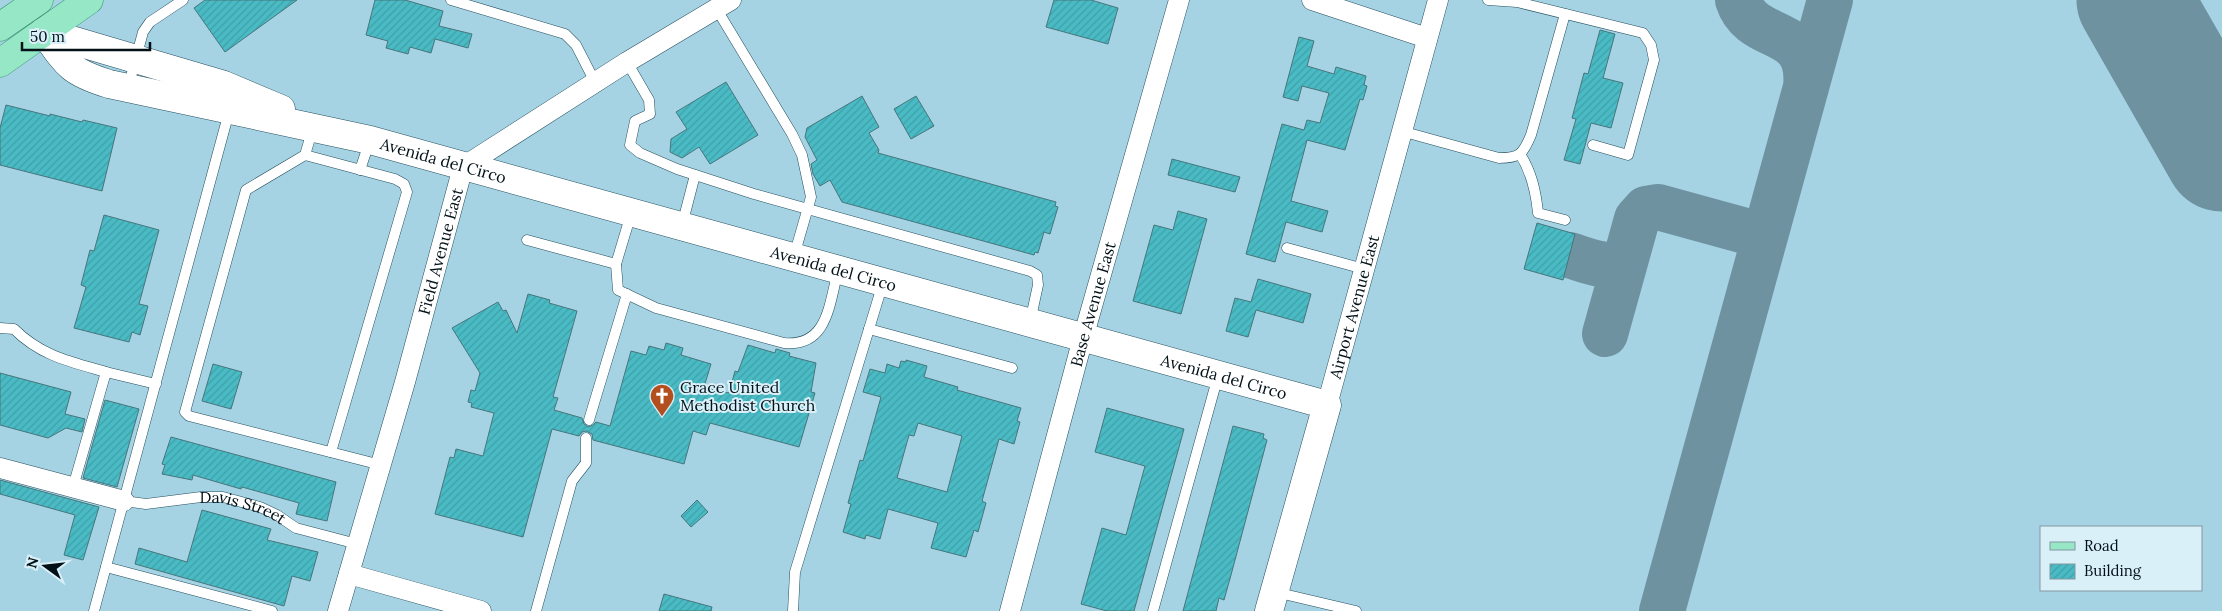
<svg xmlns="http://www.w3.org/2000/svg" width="2222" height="611" font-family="Lora,serif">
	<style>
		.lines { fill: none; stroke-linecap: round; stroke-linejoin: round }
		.taxiway { stroke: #6e929f; stroke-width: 46 }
		.runway { stroke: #6e929f; stroke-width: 115 }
		.building { fill: url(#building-hatch); stroke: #46767b; fill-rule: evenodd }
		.lane-casing { stroke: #244f5e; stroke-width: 11 }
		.street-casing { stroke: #244f5e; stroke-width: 21 }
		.secondary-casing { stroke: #244f5e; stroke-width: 29 }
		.primary-casing { stroke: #359270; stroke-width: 29 }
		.lane { stroke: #fff; stroke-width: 10 }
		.street { stroke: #fff; stroke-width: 20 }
		.secondary { stroke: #fff; stroke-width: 28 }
		.primary { stroke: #96e7c6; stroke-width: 28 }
		.labels { text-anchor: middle; stroke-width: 4; stroke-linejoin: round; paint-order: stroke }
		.street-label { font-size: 16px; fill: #021117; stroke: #d9f0f9 }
		.poi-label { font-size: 16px; fill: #021117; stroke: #d9f0f9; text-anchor: start }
	</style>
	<defs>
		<pattern id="building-hatch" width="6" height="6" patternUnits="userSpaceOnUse" patternTransform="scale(1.25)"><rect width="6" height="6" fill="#4abbc5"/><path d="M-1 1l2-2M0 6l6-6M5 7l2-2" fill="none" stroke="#3fa0a8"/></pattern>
	</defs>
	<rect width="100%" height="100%" fill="#a6d3e4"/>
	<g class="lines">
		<path class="taxiway" d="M1738,0C1753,46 1812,22 1806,88
			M2131,0L2135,8
			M1569,255C1587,260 1617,275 1627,253
			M1605,334L1637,219L1646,209L1658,207L1749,232L1758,240L1760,252
			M1662,611L1830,0"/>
		<path class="runway" d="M2134,0L2222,154"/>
	</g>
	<path class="building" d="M205,0H297L225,52L194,8Z
		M375,0H405L443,11L439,26L472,34L468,48L435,39L431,53L410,47L408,54L386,48L388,41L366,35Z
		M1054,0H1091L1118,8L1108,44L1046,27Z
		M1600,30L1615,34L1603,78L1623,83L1611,128L1591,123L1580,164L1564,160L1576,119L1572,118L1584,73L1588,74Z
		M1299,37L1314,41L1307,66L1334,74L1336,67L1366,76L1364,85L1367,86L1363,100L1360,99L1345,150L1307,140L1291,201L1328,211L1322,232L1286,222L1275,262L1246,254L1282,124L1304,130L1307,120L1320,123L1329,93L1302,86L1298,101L1283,97Z
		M726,82L758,135L710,164L699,147L682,158L670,152L671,139L687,129L676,112Z
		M862,96L879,127L869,133L879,150L878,153L1056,202L1055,206L1058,207L1050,234L1044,232L1038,253L1035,252L1034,255L842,202L830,180L820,186L813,174L811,164L817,160L805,137L807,128Z
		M916,96L934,126L911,139L894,109Z
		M6,105L50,116V114L82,122L83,120L117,128L102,191L0,165V128Z
		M1172,159L1240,177L1235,192L1168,175Z
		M1178,211L1207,219L1181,314L1133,301L1154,225L1173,230Z
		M104,215L159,230L139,304L148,306L140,335L132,332L129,342L74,328L86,287L81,285L90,250L94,251Z
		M1537,223L1575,234L1563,280L1524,269Z
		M1258,279L1311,294L1303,323L1256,310L1248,337L1226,331L1235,298L1251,302Z
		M528,294L550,300L549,303L577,311L553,397L558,398L554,410L582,418L584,424L588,427L593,425L596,422L610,426L631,351L646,355L649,346L664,350L666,343L683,348L681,355L711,364L704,387L729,393L735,371L738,372L748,345L775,353L776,349L790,353L789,356L816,363L811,392L815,393L799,447L710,423L706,435L693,431L684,464L593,440L592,434L586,431L582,432L579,436L552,429L523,537L435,514L450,457L454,458L456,449L483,456L494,413L471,407L472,403L468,402L471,390L475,391L480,373L452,328L498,302L503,311L506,310L517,333Z
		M906,360L927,366L924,377L958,387L957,390L1021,408L1017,421L1020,422L1014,444L999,439L982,501L986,503L978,532L974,530L966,557L931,548L938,523L888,509L880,539L866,535L865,539L843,532L851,504L848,503L860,460L863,461L881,397L863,392L870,369L885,373L887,364L899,368L901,361L906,362ZM918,423L962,436L947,492L897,478L909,435L914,436Z
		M213,364L242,372L231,409L202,401Z
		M0,373L71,392L65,414L85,419L82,432L66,428L48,438L0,425Z
		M105,400L139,409L117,487L83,478Z
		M1107,408L1184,429L1134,611H1107L1081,604L1102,528L1126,535L1145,466L1095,452Z
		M1233,426L1264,434L1263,438L1267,440L1231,575L1224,600L1219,598L1216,611H1183Z
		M171,437L336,482L327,521L296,514L299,503L242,487L241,489L193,475L192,480L162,474L165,465L162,464Z
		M0,480L99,507L83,560L64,555L75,515L0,494Z
		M697,500L708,512L691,527L681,516Z
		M202,510L271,529L267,540L318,552L310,581L292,576L284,606L135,564L139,548L187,562Z
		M664,594L712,607L711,611H659Z"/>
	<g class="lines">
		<defs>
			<g id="lane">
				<path d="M451,0L565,34L576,45L595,82"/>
				<path d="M1488,0L1517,2L1643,33L1651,45L1654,60L1628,155L1593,145"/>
				<path d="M716,8L792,134L802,155L811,197L794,256"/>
				<path d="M627,62L649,100L650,114L635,121L630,145L640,153L677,169L754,194L1030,271L1037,275L1038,285L1030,322"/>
				<path d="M128,88L143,32L150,22L183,0"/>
				<path d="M313,128L305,155L246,190L185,412L189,416L381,465"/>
				<path d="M1401,131L1499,158C1520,158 1523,154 1531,135L1565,14"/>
				<path d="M1520,154C1532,173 1536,192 1538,213L1565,220"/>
				<path d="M305,155L395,179L404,184L407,192L331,452"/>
				<path d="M360,170L370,140"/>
				<path d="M631,214L616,264L618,290L656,308L784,343C828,347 829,304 838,271"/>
				<path d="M682,225L695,175"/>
				<path d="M527,240L616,264"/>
				<path d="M1287,248L1364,269"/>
				<path d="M0,328L14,329C41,356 71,362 106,372"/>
				<path d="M869,329L1012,368"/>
				<path d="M589,420L627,294"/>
				<path d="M73,487L106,372L156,384"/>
				<path id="s1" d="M124,501L146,504L201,497H223L260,507L277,515L296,528L357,544"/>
				<path d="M106,567L272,611"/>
				<path d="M1275,592L1356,611"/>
				<path d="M94,611L229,112"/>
				<path d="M536,611L572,481L586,463V438"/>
				<path d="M793,611L795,572L883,283"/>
				<path d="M1153,611L1218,376"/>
			</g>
			<g id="street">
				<path d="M1312,0L1427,38"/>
				<path id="s2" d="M1327,405L1438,0"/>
				<path d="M0,468L124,501"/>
				<path d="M349,574L481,611"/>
				<path id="s3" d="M338,611L405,382L463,167L627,62L731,0"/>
				<path id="s4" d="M1010,611L1083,338L1179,0"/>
			</g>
			<g id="secondary">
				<path id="s5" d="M44,32C67,65 70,72 109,84L370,140L1327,405L1269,611"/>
				<path d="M44,32L224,85L281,109"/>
			</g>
			<path id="primary" d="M0,27L39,0
				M0,63L89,0"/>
		</defs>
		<use href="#lane" class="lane-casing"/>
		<use href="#street" class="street-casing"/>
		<use href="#secondary" class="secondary-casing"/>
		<use href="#primary" class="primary-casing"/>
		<use href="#lane" class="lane"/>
		<use href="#street" class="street"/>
		<use href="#secondary" class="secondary"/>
		<use href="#primary" class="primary"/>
	</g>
	<defs>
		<symbol id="church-pin" viewBox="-11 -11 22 30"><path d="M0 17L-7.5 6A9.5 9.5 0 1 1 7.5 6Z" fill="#b34e1e" stroke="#d9f0f9"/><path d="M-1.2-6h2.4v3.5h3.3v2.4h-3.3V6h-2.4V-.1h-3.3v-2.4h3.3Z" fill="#fff"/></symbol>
	</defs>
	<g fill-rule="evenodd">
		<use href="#church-pin" x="648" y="382" width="28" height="38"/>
	</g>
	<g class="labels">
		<g class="street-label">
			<text dy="6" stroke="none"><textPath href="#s5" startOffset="429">Avenida del Circo</textPath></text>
			<text dy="6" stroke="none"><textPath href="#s3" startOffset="374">Field Avenue East</textPath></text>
			<text dy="6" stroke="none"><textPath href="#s5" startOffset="834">Avenida del Circo</textPath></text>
			<text dy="6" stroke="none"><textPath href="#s4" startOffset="318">Base Avenue East</textPath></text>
			<text dy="6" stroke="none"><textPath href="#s2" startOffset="102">Airport Avenue East</textPath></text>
			<text dy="6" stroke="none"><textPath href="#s5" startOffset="1239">Avenida del Circo</textPath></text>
			<text dy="6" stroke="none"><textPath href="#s1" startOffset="121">Davis Street</textPath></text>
		</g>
		<g class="poi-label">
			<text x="680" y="393">Grace United<tspan x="680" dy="18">Methodist Church</tspan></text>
		</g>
	</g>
	<rect x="2040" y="526" width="162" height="65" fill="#d9f0f9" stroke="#83979f"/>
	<rect x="2050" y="542" width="25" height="8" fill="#96e7c6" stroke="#83979f"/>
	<text x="2084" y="551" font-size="15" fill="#021117">Road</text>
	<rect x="2050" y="564" width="25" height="15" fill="url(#building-hatch)" stroke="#83979f"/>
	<text x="2084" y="576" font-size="15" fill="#021117">Building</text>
	<g transform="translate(45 566) rotate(285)" stroke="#d9f0f9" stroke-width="4" paint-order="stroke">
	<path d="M0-4L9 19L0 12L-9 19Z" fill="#021117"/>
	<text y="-8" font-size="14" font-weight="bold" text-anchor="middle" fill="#021117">N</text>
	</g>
	<path d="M22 42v8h128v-8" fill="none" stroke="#021117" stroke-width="2.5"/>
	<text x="30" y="42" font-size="15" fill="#021117" stroke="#d9f0f9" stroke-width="4" paint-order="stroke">50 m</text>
</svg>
